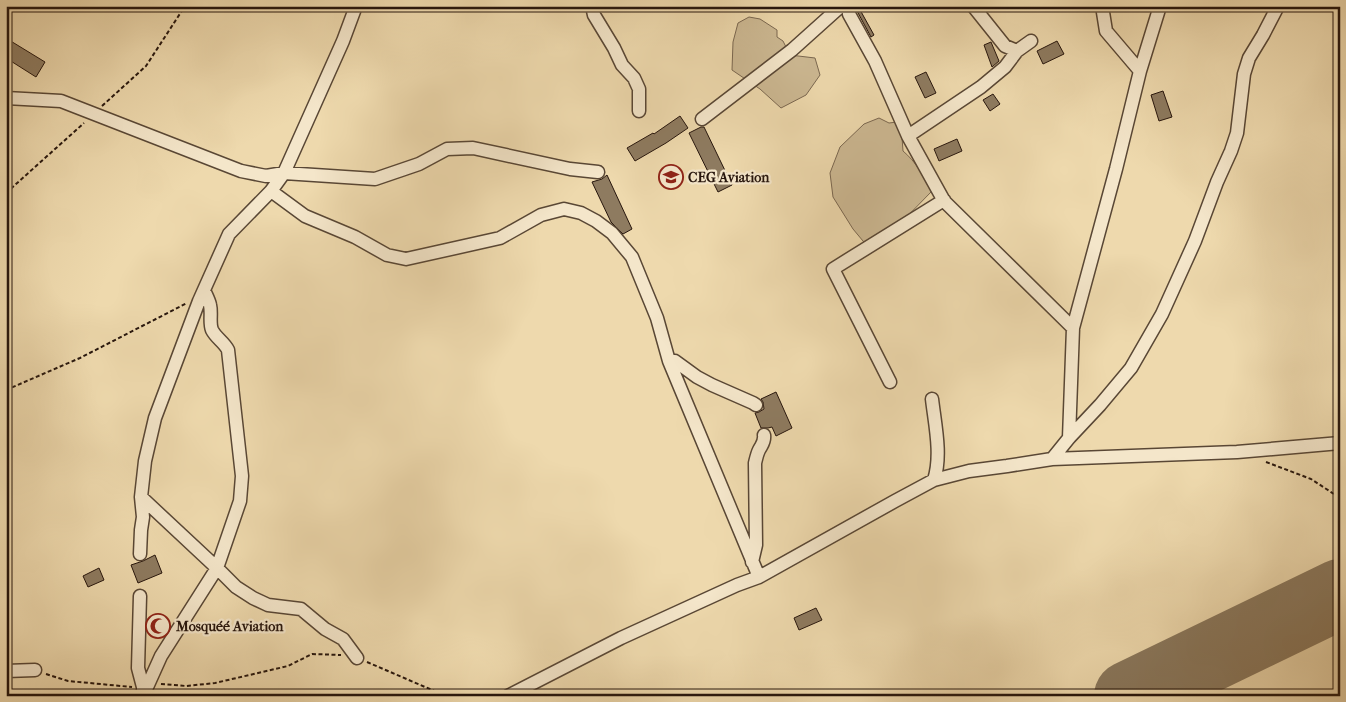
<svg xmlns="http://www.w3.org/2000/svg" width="1346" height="702" font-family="'IM FELL French Canon',serif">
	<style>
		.green { fill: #ccb892; stroke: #7a6750 }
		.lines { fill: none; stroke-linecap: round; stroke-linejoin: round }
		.runway { stroke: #8a785d; stroke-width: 70 }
		.building { fill: #8e7b60; stroke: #27160d }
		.minor-casing { stroke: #594735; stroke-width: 15 }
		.path { stroke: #27160d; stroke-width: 2; stroke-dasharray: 4 2.5; stroke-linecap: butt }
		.minor { stroke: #f4e6ca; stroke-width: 12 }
		.labels { text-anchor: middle; stroke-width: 4.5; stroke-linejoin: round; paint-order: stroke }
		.poi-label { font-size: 14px; font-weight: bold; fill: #27160d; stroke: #f4e6ca; text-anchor: start }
	</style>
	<rect width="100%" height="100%" fill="#eed9ad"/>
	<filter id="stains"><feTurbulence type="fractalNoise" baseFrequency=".004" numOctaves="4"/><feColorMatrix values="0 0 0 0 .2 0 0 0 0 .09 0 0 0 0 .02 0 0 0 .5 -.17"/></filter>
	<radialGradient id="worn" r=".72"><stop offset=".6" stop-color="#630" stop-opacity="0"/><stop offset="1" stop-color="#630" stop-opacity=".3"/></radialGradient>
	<path class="green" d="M749,17L760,19L777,30V37L783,41L790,55L815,58L820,75L806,95L781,108L760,89L732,70L733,42L738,23Z
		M879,118L889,123L897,122L901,124L903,151C916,162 924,176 932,191L888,236L868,247L853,229L833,197L830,173L840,147L864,124Z"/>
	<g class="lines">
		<path class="runway" d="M1129,696L1340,594"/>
	</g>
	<path class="building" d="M859,8L874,35L871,37L857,11V10Z
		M9,40L45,62L36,77L6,58V45Z
		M1057,41L1064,54L1043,64L1037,51Z
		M991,42L999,61L992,67L984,45Z
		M926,72L936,93L925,98L915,77Z
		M1163,91L1172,117L1159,121L1151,95Z
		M993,94L1000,104L990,111L983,100Z
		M680,116L688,128L666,143L635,161L627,148L653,133L654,134Z
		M701,127H704L732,185L718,192L689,133Z
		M957,139L962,151L939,161L934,149Z
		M607,175L632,229L623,234L611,222L592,182L602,179Z
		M776,392L792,428L776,436L772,427L768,428H761L755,413L759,412L764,409L763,402L761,399Z
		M155,555L162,573L138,583L131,565L143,561Z
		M99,568L104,580L88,587L83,576Z
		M816,608L822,620L799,630L794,618Z"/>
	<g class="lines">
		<defs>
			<path id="minor" d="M592,6L594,15L614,48L622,65L634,78L639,89V111
				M848,6L849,14L875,61L908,136L944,201L1073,328
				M973,6L1005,46L1017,51
				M1102,6L1106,31L1140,71
				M6,98L61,101L241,171L266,176L284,173L375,179L419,164L447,149L473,148L570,169L598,172
				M702,119L792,50L841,6
				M908,136L981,87L1005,67L1017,51L1031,41
				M271,191L305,216L355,237L387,255L406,259L500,238L541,215L564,209L581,213L596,221L612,233L632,257L657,318L669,361L759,577
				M204,290C206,295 209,300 210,305C212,313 209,323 212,330C216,338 224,342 228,350L242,476L240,501L217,568L236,587L253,598L268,605L301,609L325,629L343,639L357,658
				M669,361H675L697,377L712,385L753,403L756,405
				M890,382L833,269L944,200
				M932,399C935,425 942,455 934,480
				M1069,438L1073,328L1116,169L1140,71L1160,6
				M1052,459L1069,438L1100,405L1131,368L1162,314L1195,241L1217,182L1231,151L1237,133L1244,74L1249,58L1263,35L1278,6
				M140,554L141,530L143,517L141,497
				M752,562L756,545L755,463C756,459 757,454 759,450C762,444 765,442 764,435
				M140,596L138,668L143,687V696
				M6,671L35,670
				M143,696L161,656L217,568L141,497L145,461L155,418L199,301L229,234L271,191L284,173L343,41L356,6
				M508,696L621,638L737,585L759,577L895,501L934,480L969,471L1007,466L1052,459L1237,452L1340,443"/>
		</defs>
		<use href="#minor" class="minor-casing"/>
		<path class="path" d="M102,106L146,66L185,6
			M6,193L84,123
			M6,390L80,358L187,303
			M1266,462L1311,479L1340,498
			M367,662L446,696
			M46,674L68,681L132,687
			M161,684L186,686L215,683L288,666L312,654L341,655"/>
		<use href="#minor" class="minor"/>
	</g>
	<defs>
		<symbol id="school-ring" viewBox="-11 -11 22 22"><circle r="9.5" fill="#f4e6ca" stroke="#8f2418" stroke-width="1.5"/><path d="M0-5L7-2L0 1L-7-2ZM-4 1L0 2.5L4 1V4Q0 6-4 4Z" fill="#8f2418"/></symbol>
		<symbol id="mosque-ring" viewBox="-11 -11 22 22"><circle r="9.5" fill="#f4e6ca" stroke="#8f2418" stroke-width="1.5"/><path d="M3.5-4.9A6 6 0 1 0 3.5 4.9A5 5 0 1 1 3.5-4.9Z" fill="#8f2418"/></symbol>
	</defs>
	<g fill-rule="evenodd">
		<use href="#school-ring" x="657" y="163" width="28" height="28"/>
		<use href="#mosque-ring" x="144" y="612" width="28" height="28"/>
	</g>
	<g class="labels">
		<g class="poi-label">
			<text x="688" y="182">CEG Aviation</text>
			<text x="176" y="631">Mosquéé Aviation</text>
		</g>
	</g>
	<rect width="1346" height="702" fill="none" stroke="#eed9ad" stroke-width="25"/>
	<rect x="8" y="8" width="1331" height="687" fill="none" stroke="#27160d" stroke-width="2.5"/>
	<rect x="12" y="12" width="1321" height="677" fill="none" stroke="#27160d"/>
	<rect width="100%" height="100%" filter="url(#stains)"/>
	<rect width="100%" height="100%" fill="url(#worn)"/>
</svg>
